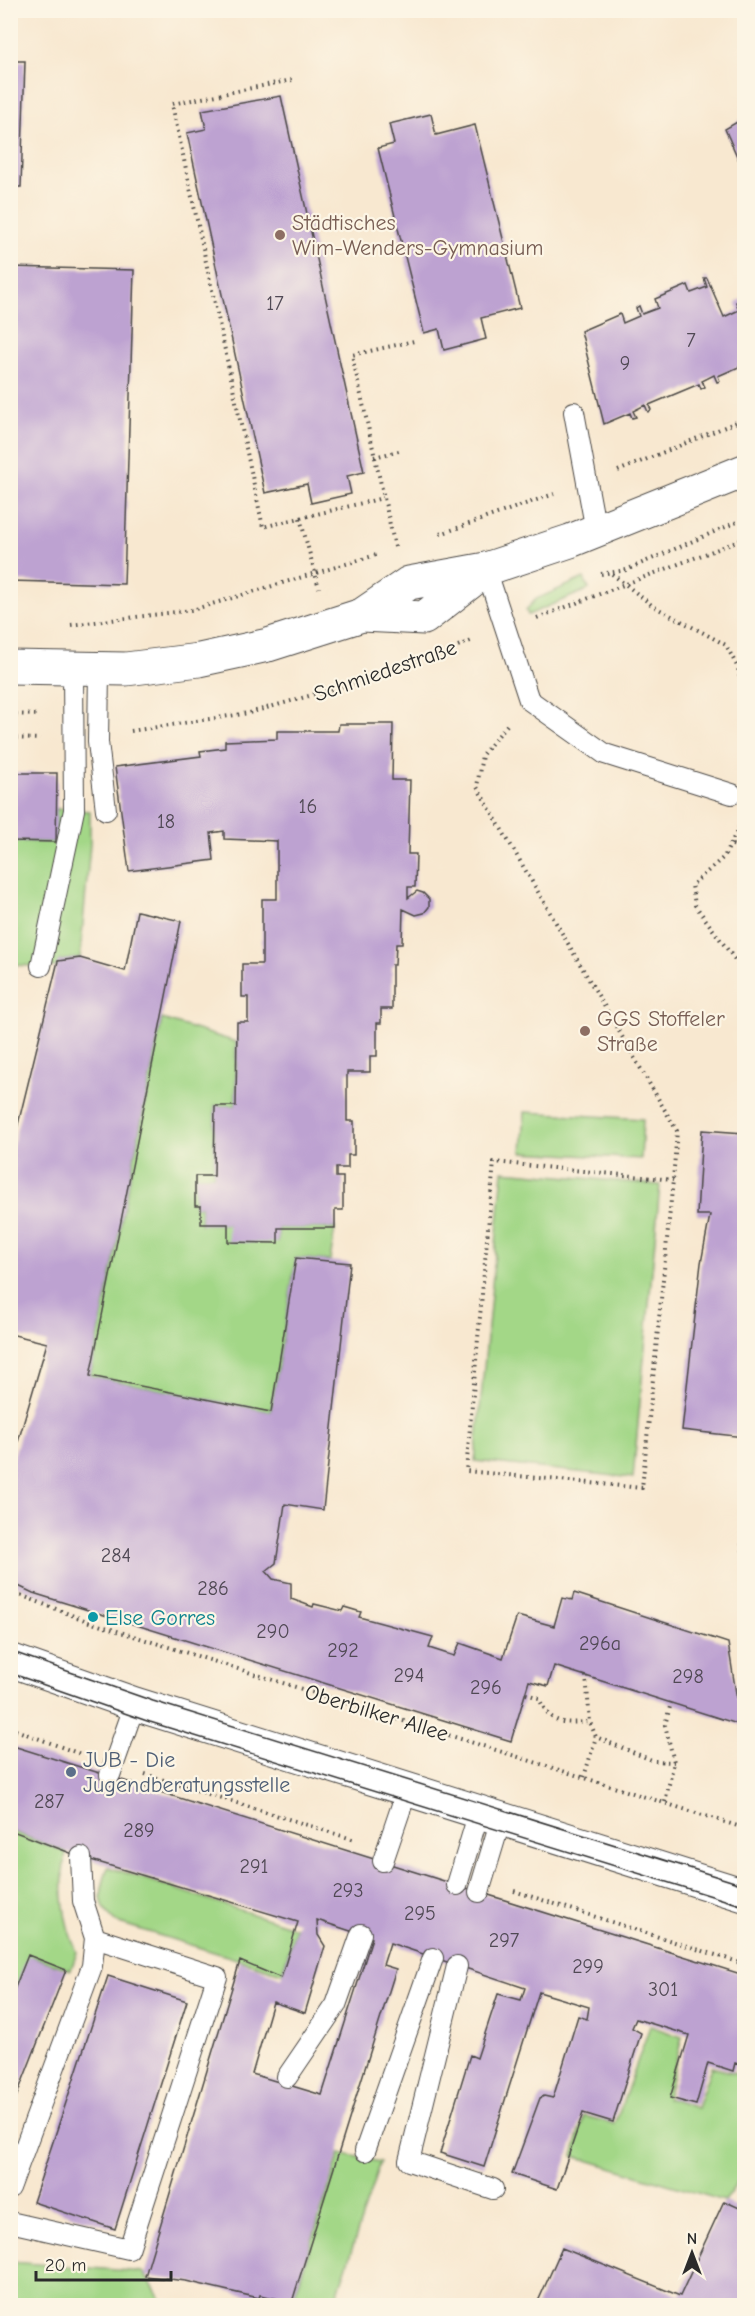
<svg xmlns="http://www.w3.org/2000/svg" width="755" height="2316" font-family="'Comic Neue',sans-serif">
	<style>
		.green { fill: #a3d787; stroke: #678159; stroke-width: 1.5 }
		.building { fill: #bda2d1; fill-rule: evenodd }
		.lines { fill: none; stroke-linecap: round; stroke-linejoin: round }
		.lane-casing { stroke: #4a4744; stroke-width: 22 }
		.secondary-casing { stroke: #4a4744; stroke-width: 35 }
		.path { stroke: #4a4744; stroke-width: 4; stroke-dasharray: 1.5 4.5; stroke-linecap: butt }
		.lane { stroke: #fff; stroke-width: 20 }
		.secondary { stroke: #fff; stroke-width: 33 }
		.tram { stroke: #2b2b2b; stroke-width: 1.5 }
		.education-dot { fill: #8d6e63; stroke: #fcf5e5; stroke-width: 2 }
		.culture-dot { fill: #0f9aa8; stroke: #fcf5e5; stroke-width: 2 }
		.service-dot { fill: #5c6f8a; stroke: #fcf5e5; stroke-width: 2 }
		.labels { text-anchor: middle; stroke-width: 4.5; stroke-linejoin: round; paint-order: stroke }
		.number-label { font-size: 20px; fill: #504954 }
		.education-label { font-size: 22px; fill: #785e54; stroke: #fcf5e5; text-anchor: start }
		.street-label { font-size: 22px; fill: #2b2b2b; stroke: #fcf5e5 }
		.culture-label { font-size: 22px; fill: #0d838f; stroke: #fcf5e5; text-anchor: start }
		.service-label { font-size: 22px; fill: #4e5e75; stroke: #fcf5e5; text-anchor: start }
	</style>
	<rect width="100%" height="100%" fill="#fcf5e5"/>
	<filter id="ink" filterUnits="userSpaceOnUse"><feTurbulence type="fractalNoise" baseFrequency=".0167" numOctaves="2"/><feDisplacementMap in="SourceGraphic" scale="12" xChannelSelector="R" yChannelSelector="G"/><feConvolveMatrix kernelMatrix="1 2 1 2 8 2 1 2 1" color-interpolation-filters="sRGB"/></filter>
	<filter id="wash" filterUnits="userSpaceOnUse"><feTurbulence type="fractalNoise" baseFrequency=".008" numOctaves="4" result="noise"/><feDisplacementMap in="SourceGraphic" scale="24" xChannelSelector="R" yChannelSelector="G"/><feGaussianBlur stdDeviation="1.35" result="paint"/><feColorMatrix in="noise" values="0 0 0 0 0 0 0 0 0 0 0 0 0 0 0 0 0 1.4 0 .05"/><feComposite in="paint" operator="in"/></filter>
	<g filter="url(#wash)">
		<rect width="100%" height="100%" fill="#f8e8d0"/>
		<path class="green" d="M584,578L589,589L528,615L526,610L536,599Z
			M56,809L90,811V844L80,958L59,961L57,967L11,965V841L55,842Z
			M162,1019L236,1042V1106H215L214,1176H195V1206H201V1224H228L278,1242V1228H335L330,1261L296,1258L271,1412L90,1376Z
			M525,1112L643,1119L641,1159L522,1152Z
			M503,1171L660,1185L633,1478L475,1461Z
			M11,1831L66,1852C59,1886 63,1922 77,1952L71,1970L34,1957L11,2011Z
			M108,1867L296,1928L282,1973L116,1922C95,1902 100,1893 108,1867Z
			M650,2026L682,2037L667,2098L697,2108L711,2067L739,2074L744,2067V2174L724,2201L573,2156L584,2116L615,2124Z
			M340,2153L380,2162L334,2305L292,2304Z
			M10,2262L143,2272L165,2305H11Z"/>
		<g id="blocks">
			<path class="building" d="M10,61H25L21,187H10Z
				M281,96L364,472L347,476L351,494L311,503L307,484L265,493L187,133L206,129L202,110Z
				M431,114L436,135L475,125L520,308L481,318L486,339L444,350L439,329L424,333L378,148L394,144L389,124Z
				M744,118V161L740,163L725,129Z
				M10,267L134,270L124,584L10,581Z
				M704,278H707L724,317L739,310L736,302L744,298V374L741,366L718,376L720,381L717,382L714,375L702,381L705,387L701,389L699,384L649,405L651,410L648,412L645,405L633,411L636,417L632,418L630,413L604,424L581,331L620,314L623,323L639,316L636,308L639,306L642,314L658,308L655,299L688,285L691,293L707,287Z
				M339,724H393L392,780H410L408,854H416L415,887H408V898L417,891L423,893L429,899V907L424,913L416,915L403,909L402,944H396L395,965H392V1009H381V1023H377V1056H370V1072H347V1121H354V1155H348V1168H336V1177H343V1210H335V1228H278V1243L228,1242V1224H201V1206H195V1176H214L215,1106H236L237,1022H248V997H242V964H262V899H277V841L224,839V831L211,833L214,860L129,871L115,767L201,756L200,751L225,748V741L277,739V731H338Z
				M10,773H57L56,842L10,841Z
				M137,911L181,921L90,1376L271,1412L296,1258L350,1263L323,1510L285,1504L276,1563L266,1571L273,1579L291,1583V1599L313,1607L314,1604L342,1611L344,1607L361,1612L359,1617L433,1637L429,1648L454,1656L460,1643L503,1658L517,1616L554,1626L562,1598L572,1600L574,1593L728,1643L741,1725H744V1746L741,1725L554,1666L548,1686L529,1681L511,1741L33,1593L10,1582V1469L47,1343L10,1334V1157L58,961L80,958L125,971Z
				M702,1130L744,1133V1437L682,1430L701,1263L710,1215H697Z
				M10,1745L744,1975V2066L735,2063L733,2071L708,2063L696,2105L670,2098L689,2035L636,2019L632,2028L641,2033L613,2122L583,2113L557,2189L512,2174L540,2098L544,2096L553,2098L578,2016L587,2019L589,2007L539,1992L484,2167L440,2153L470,2055L477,2058L498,1994L521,2000L525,1988L390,1943L383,1965L396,1969L292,2302L260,2295L259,2298L186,2281L145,2276L240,1961L281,1978L298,1922L81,1857L10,1830ZM317,1920L372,1938L322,2095L252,2074L273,2002L305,2013L325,1946L318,1935Z
				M28,1955L66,1970L10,2113V2000Z
				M108,1976L187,2001L115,2229L33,2202Z
				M724,2201L744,2210V2306H536L562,2248L680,2296Z"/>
		</g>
	</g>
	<g filter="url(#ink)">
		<use href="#blocks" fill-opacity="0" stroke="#4a4744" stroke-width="1.5"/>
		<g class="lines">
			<defs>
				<path id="lane" d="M574,412L596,531
					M486,569L529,700L605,754L732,794
					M99,669L98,742L106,810
					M41,966L74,810L73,669
					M110,1775L135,1704
					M383,1861L407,1790
					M457,1885L479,1812
					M479,1892L501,1819
					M457,1966L409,2161L493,2189
					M287,2077L336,2005L361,1934
					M365,2151L433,1958
					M10,2188L92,1966L95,1938L83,1901L81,1857
					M10,2222L129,2249L217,1977L95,1938"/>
				<path id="secondary" d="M362,615L424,618L483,572
					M10,667L126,669L199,660L268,645L362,615L409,583L486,569L570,541L744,471
					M10,1660L135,1704L744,1895"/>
			</defs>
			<use href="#lane" class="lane-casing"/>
			<use href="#secondary" class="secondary-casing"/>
			<path class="path" d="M292,80L172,104L263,527L383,498
				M374,457L399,451
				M618,471L744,419
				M300,518L319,588
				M440,534L554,494
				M395,547L352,355L414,341
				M601,574L626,570L744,519
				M612,574L653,606L726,645L738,668L744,701
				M537,618L744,539
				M71,625L192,610L376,555
				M458,646L473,640
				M10,714L40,715
				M507,725L482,755L477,787L677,1131L673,1180L642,1488L466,1471L494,1162L673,1180
				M131,731L249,713L358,682L420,660
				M10,738L40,739
				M739,827L724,857L692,885L695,905L744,972
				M732,845L744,848
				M744,1532L741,1540L744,1558
				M10,1591L92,1623L744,1828
				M586,1676L590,1722L596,1737L654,1761L674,1762
				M526,1694L539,1698C551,1726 563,1723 590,1722
				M10,1728L83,1755
				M145,1774L355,1840
				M584,1777L596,1737
				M665,1802L674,1762L665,1725L671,1703
				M514,1891L744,1964"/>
			<use href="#lane" class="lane"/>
			<use href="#secondary" class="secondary"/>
			<path class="tram" d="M10,1651L153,1701L744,1885
				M10,1673L150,1722L744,1906"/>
		</g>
	</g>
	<g class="education-dot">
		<circle cx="280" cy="235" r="6"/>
		<circle cx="585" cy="1031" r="6"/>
	</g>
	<circle class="culture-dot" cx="93" cy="1617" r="6"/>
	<circle class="service-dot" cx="71" cy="1772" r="6"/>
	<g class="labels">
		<g class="number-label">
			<text x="275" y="310">17</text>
			<text x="691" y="347">7</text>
			<text x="625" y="370">9</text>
			<text x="308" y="813">16</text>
			<text x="166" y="828">18</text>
			<text x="116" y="1562">284</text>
			<text x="213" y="1595">286</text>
			<text x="273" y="1638">290</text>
			<text x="600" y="1650">296a</text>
			<text x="343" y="1657">292</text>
			<text x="409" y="1682">294</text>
			<text x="688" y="1683">298</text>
			<text x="486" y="1694">296</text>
			<text x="49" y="1808">287</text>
			<text x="139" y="1837">289</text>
			<text x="254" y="1873">291</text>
			<text x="348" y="1897">293</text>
			<text x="420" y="1920">295</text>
			<text x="504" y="1947">297</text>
			<text x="588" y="1973">299</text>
			<text x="663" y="1996">301</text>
		</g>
		<g class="education-label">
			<text x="292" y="230">Städtisches<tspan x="292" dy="25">Wim-Wenders-Gymnasium</tspan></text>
			<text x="597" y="1026">GGS Stoffeler<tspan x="597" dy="25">Straße</tspan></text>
		</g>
		<g class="street-label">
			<text transform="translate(385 670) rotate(-19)" y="8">Schmiedestraße</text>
			<text transform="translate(377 1712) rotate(17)" y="8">Oberbilker Allee</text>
		</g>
		<g class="culture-label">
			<text x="105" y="1625">Else Gorres</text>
		</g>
		<g class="service-label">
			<text x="83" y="1767">JUB - Die<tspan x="83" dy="25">Jugendberatungsstelle</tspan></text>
		</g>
	</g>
	<rect width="755" height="2316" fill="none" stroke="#fcf5e5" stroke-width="36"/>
	<g transform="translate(692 2253)" stroke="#fcf5e5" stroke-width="4.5" paint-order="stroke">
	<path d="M0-4.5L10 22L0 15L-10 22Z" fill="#2b2b2b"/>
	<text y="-9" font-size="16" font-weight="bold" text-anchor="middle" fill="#2b2b2b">N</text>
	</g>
	<path d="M36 2271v9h135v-9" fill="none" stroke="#2b2b2b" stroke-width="3"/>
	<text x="45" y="2271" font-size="18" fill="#2b2b2b" stroke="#fcf5e5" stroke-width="4.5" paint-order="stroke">20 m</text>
</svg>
